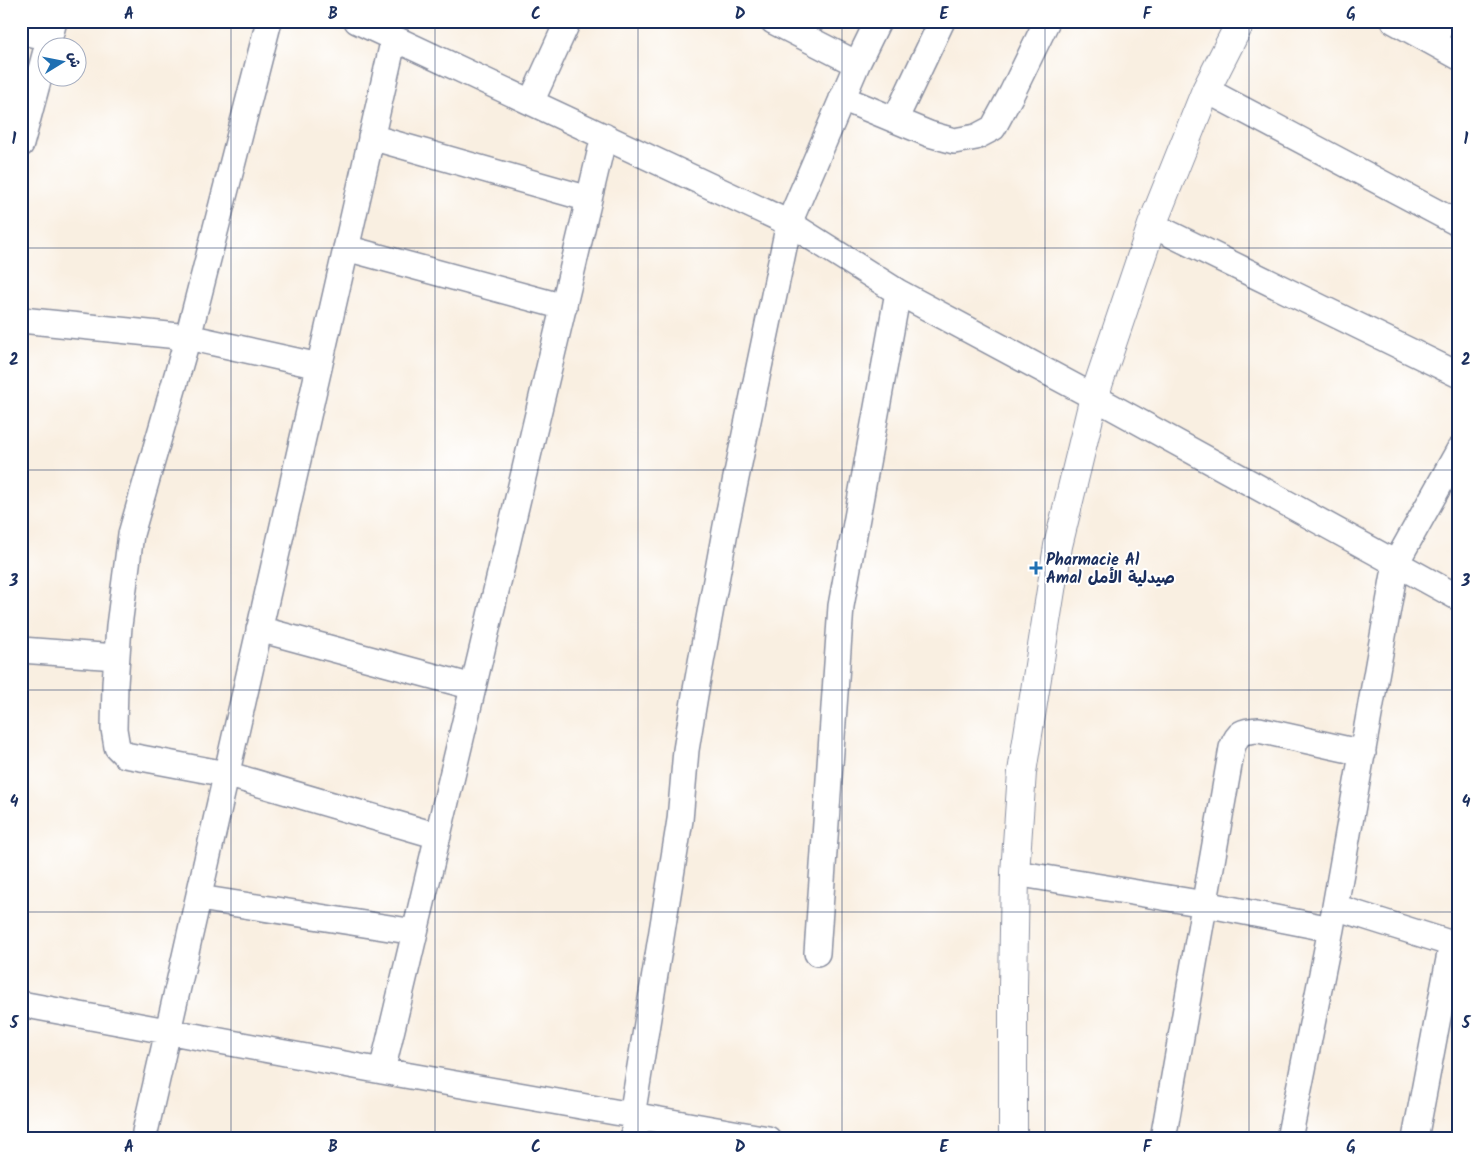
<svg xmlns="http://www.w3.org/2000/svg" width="1480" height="1160" font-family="Kalam,'Playpen Sans Arabic',sans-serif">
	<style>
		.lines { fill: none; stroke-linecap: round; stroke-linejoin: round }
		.minor-casing { stroke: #8a8fa0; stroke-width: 28 }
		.tertiary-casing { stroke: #8a8fa0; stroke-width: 30 }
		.minor { stroke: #fff; stroke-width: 25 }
		.tertiary { stroke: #fff; stroke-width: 28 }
		.grid { fill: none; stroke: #1b2f5e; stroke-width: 1; stroke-opacity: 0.55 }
		.poi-dot { fill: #1f6fb2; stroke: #fff; stroke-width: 2 }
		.labels { text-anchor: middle; stroke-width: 4; stroke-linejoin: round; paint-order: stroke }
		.poi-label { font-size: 16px; font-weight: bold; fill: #1b2f5e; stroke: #fff; text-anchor: start }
		.neatline { fill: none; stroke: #1b2f5e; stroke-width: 2 }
		.grid-label { font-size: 16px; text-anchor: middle; font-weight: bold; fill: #1b2f5e }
	</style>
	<rect width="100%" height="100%" fill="#fff"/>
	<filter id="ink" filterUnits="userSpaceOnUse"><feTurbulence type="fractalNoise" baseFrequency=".02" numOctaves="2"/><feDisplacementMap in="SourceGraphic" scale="10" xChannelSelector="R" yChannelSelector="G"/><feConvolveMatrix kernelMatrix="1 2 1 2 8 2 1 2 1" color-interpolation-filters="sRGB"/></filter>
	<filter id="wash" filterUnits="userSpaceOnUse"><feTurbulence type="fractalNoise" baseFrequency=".0096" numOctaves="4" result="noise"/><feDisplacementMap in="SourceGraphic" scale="20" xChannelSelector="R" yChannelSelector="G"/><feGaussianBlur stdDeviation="1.12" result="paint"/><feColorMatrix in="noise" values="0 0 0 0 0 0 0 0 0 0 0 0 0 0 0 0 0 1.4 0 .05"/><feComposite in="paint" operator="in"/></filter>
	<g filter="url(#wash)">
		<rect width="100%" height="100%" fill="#f9efe1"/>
	</g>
	<g filter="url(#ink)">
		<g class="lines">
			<defs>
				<path id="minor" d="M269,21L188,337L131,534L119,626L115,684L114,729L117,747L125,755L226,774L438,836
					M357,21L789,223L898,292L1094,397L1459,598
					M773,21L857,64
					M1394,21L1459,57
					M21,32L49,37
					M1432,42L1444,21
					M1206,90L1459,224
					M842,98L929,134L954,141L976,137L993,128L1012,93L1047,21
					M531,102L568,21
					M895,120L942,21
					M371,137L589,199
					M21,144L54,21
					M1152,225L1459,375
					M346,248L564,307
					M21,320L188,337L319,366
					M259,629L473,687
					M21,650L116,657
					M1015,873L1205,904L1331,929
					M199,898L415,932
					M1335,907L1459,946
					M817,953L841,606L898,292
					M21,1004L382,1071L768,1139
					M382,1071L604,136
					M145,1132L394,38
					M636,1139L632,1116L680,820L686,750L695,695L726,526L789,223L857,64L878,21
					M1163,1139L1232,748C1238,732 1242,731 1259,730L1363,753
					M1289,1139L1331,929L1396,563L1459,450
					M1415,1139L1452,943"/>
				<path id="tertiary" d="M1013,1139V987L1015,873L1022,772L1058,546L1094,397L1152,225L1206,90L1241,21"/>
			</defs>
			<use href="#minor" class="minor-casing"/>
			<use href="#tertiary" class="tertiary-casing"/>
			<use href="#minor" class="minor"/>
			<use href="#tertiary" class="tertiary"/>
		</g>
	</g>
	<path class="grid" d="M231,21V1139M435,21V1139M638,21V1139M842,21V1139M1045,21V1139M1249,21V1139M21,248H1459M21,470H1459M21,690H1459M21,912H1459"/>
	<path class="poi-dot" d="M1033.5 560.5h5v5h5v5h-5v5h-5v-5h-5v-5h5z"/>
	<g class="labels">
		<g class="poi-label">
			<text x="1046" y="565">Pharmacie Al<tspan x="1046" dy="18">Amal صيدلية الأمل</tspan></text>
		</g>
	</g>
	<rect width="1480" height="1160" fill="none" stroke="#fff" stroke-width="55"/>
	<g transform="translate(62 62) rotate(80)"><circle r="24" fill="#ffffff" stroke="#a4acbf"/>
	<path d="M0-4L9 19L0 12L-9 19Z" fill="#1f6fb2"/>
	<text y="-8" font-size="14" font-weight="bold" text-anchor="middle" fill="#1b2f5e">ش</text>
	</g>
	<rect x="28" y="28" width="1424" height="1104" class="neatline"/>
	<g class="grid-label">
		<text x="129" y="19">A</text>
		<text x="333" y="19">B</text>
		<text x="536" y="19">C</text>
		<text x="740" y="19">D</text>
		<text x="944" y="19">E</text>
		<text x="1147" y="19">F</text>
		<text x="1351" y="19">G</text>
		<text x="14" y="144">1</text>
		<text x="1466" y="144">1</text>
		<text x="14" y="365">2</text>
		<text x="1466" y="365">2</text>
		<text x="14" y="586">3</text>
		<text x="1466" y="586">3</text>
		<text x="14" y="807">4</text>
		<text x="1466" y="807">4</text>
		<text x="14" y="1028">5</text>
		<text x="1466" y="1028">5</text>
		<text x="129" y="1152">A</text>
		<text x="333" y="1152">B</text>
		<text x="536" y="1152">C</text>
		<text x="740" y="1152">D</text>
		<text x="944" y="1152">E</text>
		<text x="1147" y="1152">F</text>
		<text x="1351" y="1152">G</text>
	</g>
</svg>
